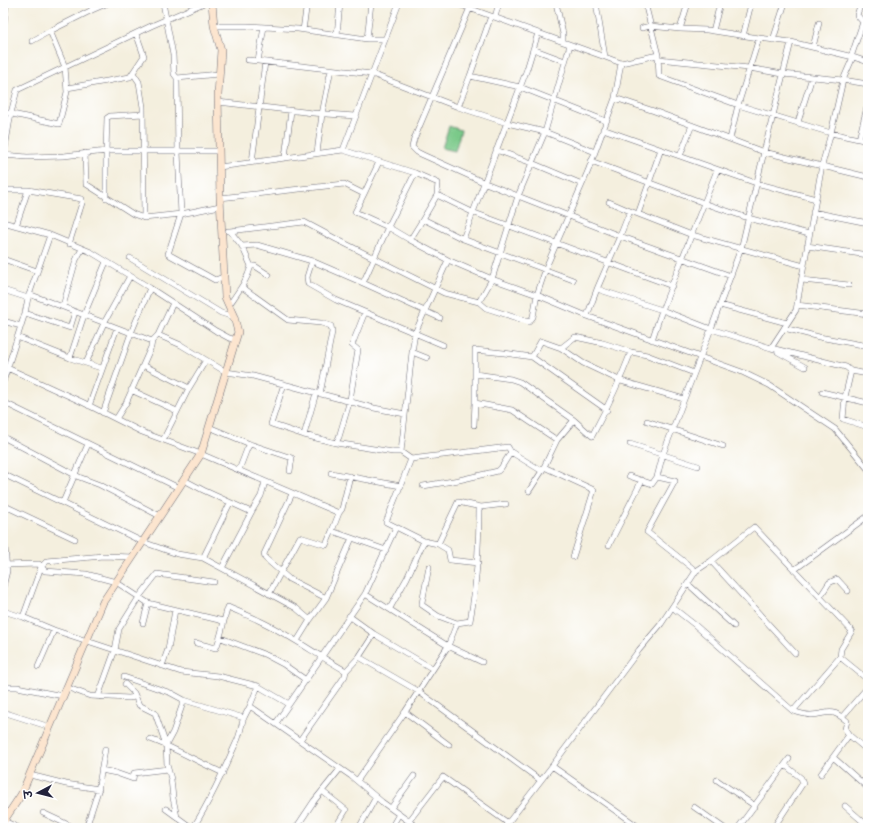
<svg xmlns="http://www.w3.org/2000/svg" width="871" height="831" font-family="'Gochi Hand','Playpen Sans Deva',sans-serif">
	<style>
		.garden { fill: #7ac989; stroke: #4e7662 }
		.lines { fill: none; stroke-linecap: round; stroke-linejoin: round }
		.street-casing { stroke: #6c6a74; stroke-width: 6 }
		.secondary-casing { stroke: #6c6a74; stroke-width: 8 }
		.street { stroke: #fff; stroke-width: 5 }
		.secondary { stroke: #fce5cf; stroke-width: 7 }
	</style>
	<rect width="100%" height="100%" fill="#fff"/>
	<filter id="ink" filterUnits="userSpaceOnUse"><feTurbulence type="fractalNoise" baseFrequency=".025" numOctaves="2"/><feDisplacementMap in="SourceGraphic" scale="8" xChannelSelector="R" yChannelSelector="G"/><feConvolveMatrix kernelMatrix="1 2 1 2 8 2 1 2 1" color-interpolation-filters="sRGB"/></filter>
	<filter id="wash" filterUnits="userSpaceOnUse"><feTurbulence type="fractalNoise" baseFrequency=".012" numOctaves="4" result="noise"/><feDisplacementMap in="SourceGraphic" scale="16" xChannelSelector="R" yChannelSelector="G"/><feGaussianBlur stdDeviation="0.9" result="paint"/><feColorMatrix in="noise" values="0 0 0 0 0 0 0 0 0 0 0 0 0 0 0 0 0 1.4 0 .05"/><feComposite in="paint" operator="in"/></filter>
	<g filter="url(#wash)">
		<rect width="100%" height="100%" fill="#f4efde"/>
		<path class="garden" d="M449,126L461,130L455,151L442,148Z"/>
	</g>
	<g filter="url(#ink)">
		<g class="lines">
			<defs>
				<path id="street" d="M163,3L173,55L174,74L177,78L178,152L181,214L168,254L215,280L223,277
					M455,3L605,57
					M556,3L563,34V42
					M596,3L605,57L621,63L615,98L654,111L764,152L791,42L853,57L868,62
					M92,10L108,3
					M491,16L470,76L520,87L606,121
					M495,17L499,3
					M214,26H247L298,29L367,39L371,3
					M264,27L258,61L372,74L458,107
					M642,28L650,26L680,29L688,3
					M680,29L707,30L759,38
					M303,30L307,3
					M713,31L720,3
					M3,33L6,3
					M538,33L527,69L463,239L573,280
					M337,35L340,3
					M743,36L750,8
					M367,39H385
					M773,40L785,3
					M32,41L50,31
					M570,45L545,132L518,196L620,236L597,289L662,310L711,329L742,245L764,152L868,177
					M813,47L819,23
					M533,49L565,61
					M658,55L659,76L738,105L831,133L843,80L783,74L749,68L658,59
					M851,57L863,22L857,15L861,3
					M853,57L843,80L868,84
					M248,60L258,61
					M621,63L658,55L645,3
					M133,73L139,82L143,107L144,218L181,214L220,206
					M470,76L458,107L507,123L545,132L595,152
					M177,78L219,74
					M67,88L130,77L144,56L136,33
					M218,102L313,113L355,116
					M3,112L59,124L67,92L65,67L50,31L92,10V3
					M798,122L812,77
					M603,129L756,183L816,199
					M730,139L738,105L759,38L791,42
					M859,139L868,103
					M661,149L638,214L630,211L620,236L731,276
					M496,150L532,163L582,184
					M85,153L86,184L133,214L144,218
					M317,153L322,114L331,69
					M4,155L27,157L64,156L106,151H219
					M680,156L692,125
					M285,157L291,111
					M3,160L11,113L17,90L151,26L204,3
					M591,161L704,203L748,218L809,234
					M252,162L265,62
					M219,167L343,150L399,3
					M415,173L438,183L437,195L423,219
					M3,190H28L82,199V203L69,244
					M364,194L355,212L388,227L410,240L423,219L463,239
					M437,195L472,212L672,286
					M106,198V151L107,118L110,116L143,114
					M220,198L344,184L364,194L379,162
					M609,202L630,211
					M813,212L868,223
					M638,214L692,235L804,266
					M3,222L50,235L28,298L25,313L3,382
					M16,226L28,190
					M228,231H230L242,246L257,245L312,261L363,283L388,227L415,173L343,150
					M230,231L304,222L336,239L444,293L479,302L486,308L529,322L533,317L537,295L492,279L518,196L483,182L423,155L417,152L412,147L414,139L472,3
					M50,235L91,252L150,288L216,331L229,338L236,340
					M410,240L448,260L415,333L412,352L427,358
					M807,246L868,255
					M130,258L221,313L234,317
					M3,259L37,271
					M448,260L492,279L479,302
					M312,261L307,277L308,284L336,300L443,345
					M251,266H255L269,275
					M802,280L849,285
					M363,283L440,318
					M242,287L288,320L321,323L331,326L332,332L320,394
					M597,289L587,316L537,295L547,265L588,171L615,98
					M3,290L28,298
					M29,294L152,341L158,335L181,345L226,372L253,376L374,408L405,414
					M229,305C238,292 247,281 251,266L242,246
					M720,305L787,323
					M797,305L868,314
					M63,306L76,260L82,249
					M25,313L70,328L75,312
					M587,316L742,372L769,385L835,429L868,469
					M3,321L21,326
					M784,328L819,337L868,346
					M158,335L173,303
					M17,337L70,358L101,368
					M652,340L662,310L717,170
					M561,348L583,363L621,381L684,399
					M771,348L846,367L851,371L868,374
					M778,352L805,367
					M532,357L607,410
					M70,358L84,315L106,262
					M86,363L104,323L130,276
					M143,365L189,388
					M3,366L82,402L142,432L201,454L339,513L332,531L386,550
					M851,371L845,397L843,419L868,427
					M475,374L511,379L520,382L574,420
					M284,384L271,424L304,435L336,443L393,452H401
					M131,390L177,411
					M822,392L868,403
					M3,402L179,488
					M89,406L117,328
					M103,413L131,333L150,288
					M116,419L126,403L151,347L152,341
					M647,421L723,446
					M474,425L475,403
					M209,427L250,444L292,458L290,471
					M304,435L316,393
					M3,437L79,477L100,485L160,516
					M163,440L189,388L206,360
					M557,440L574,420L592,436C607,408 620,381 631,352L647,355L694,373
					M336,443L339,437L350,400L358,350L352,345L365,312
					M630,444L698,466
					M411,459L508,447L511,452L542,471L557,440L512,410L475,403V350L504,353L532,357L541,341L561,348L575,337L603,343L631,352
					M544,467L594,490L573,557
					M239,470L247,449L250,444
					M331,473L401,486
					M3,474L143,542L177,554L203,558L296,608L310,620
					M629,476L652,484L657,477
					M184,480L203,490L249,511H252L261,496L265,482
					M423,486L459,480L498,471L501,468L511,452
					M529,491L542,471
					M292,494L264,554L265,558L289,579L326,598
					M63,502L88,444
					M3,505L75,539
					M339,513L342,509L350,476
					M3,521L7,571L3,587
					M396,527L424,541L438,544L448,550L450,560L478,563
					M438,544L458,502L481,507L506,504
					M609,545L642,480
					M203,558L230,503
					M711,561L754,527L852,631L841,649L840,657L793,711
					M3,565L39,564L45,571L86,574L116,582L148,603L223,621
					M429,567L422,603V605L438,616L457,623
					M222,568L252,511
					M794,570L868,516
					M696,571L711,561L795,653
					M688,584L734,626
					M269,594L300,537L326,545L332,531
					M365,594L448,646L482,662
					M820,597L829,583L837,579L848,591
					M672,607L695,625L793,711C799,713 805,715 811,715C829,714 830,707 847,721L845,729L849,735L868,751
					M390,608L407,578L424,541
					M3,611L23,617L54,630L181,672L218,676L258,686L250,706L351,776L382,802L418,828
					M349,616L374,634L433,669
					M23,617L41,567L47,561L103,556L133,557
					M143,623L148,603
					M221,638L266,655L283,664L306,680
					M297,641L310,620L326,598L352,538
					M196,643L216,648C222,635 223,621 228,607C239,612 250,616 260,621C290,635 317,655 346,671
					M359,657L418,691L540,780
					M840,657L867,679V688L842,717
					M162,666L168,649L175,610
					M38,667L54,630
					M124,677L171,693L184,700L244,718
					M125,684L134,693L139,705L155,713L166,745L167,765L171,779L173,798L177,817
					M258,686L289,704
					M3,687H17L63,696
					M66,687L90,696L129,698L135,697
					M98,697L115,650L119,629L139,597L157,574L214,582
					M3,712L50,727
					M405,712L449,745
					M276,723L365,594L396,527L386,522L411,459L401,452L412,352
					M849,735L833,757L868,788
					M150,739C175,748 198,762 223,773
					M300,740L345,676L346,671L359,657L374,634
					M166,745L173,732L184,700
					M552,766L639,650L661,624L696,571L647,532L675,481L657,477L663,454L711,329L771,348L796,310L822,165L831,133L868,141
					M101,770L116,773L133,779L134,773L168,769
					M821,774L833,757
					M30,775L66,784L99,789
					M717,780L755,806
					M357,781L405,712L448,646L457,623L470,621C477,583 479,545 479,507
					M322,791L346,810L335,828
					M845,806L868,826
					M694,807L724,828
					M391,808L414,776
					M166,809L192,828
					M43,813L75,828
					M4,821L19,828
					M409,821L443,777L508,823
					M774,827L803,783L801,778L785,765
					M86,828L98,791L105,749
					M193,828C210,801 223,772 236,743C240,736 241,727 243,720C245,715 248,710 250,706
					M296,828L314,801L340,769
					M359,828L376,797
					M391,828L399,814
					M504,828L552,766L640,828
					M738,828L789,759"/>
				<path id="secondary" d="M3,822L21,795L103,602L201,454L238,332L234,317L225,297L220,198L218,95L221,50L214,26L212,3"/>
			</defs>
			<use href="#street" class="street-casing"/>
			<use href="#secondary" class="secondary-casing"/>
			<use href="#street" class="street"/>
			<use href="#secondary" class="secondary"/>
		</g>
	</g>
	<rect width="871" height="831" fill="none" stroke="#fff" stroke-width="16"/>
	<g transform="translate(38 793) rotate(263)" stroke="#ffffff" stroke-width="3" paint-order="stroke">
	<path d="M0-3L7 15L0 10L-7 15Z" fill="#22223b"/>
	<text y="-6" font-size="11" font-weight="bold" text-anchor="middle" fill="#22223b">उ</text>
	</g>
</svg>
